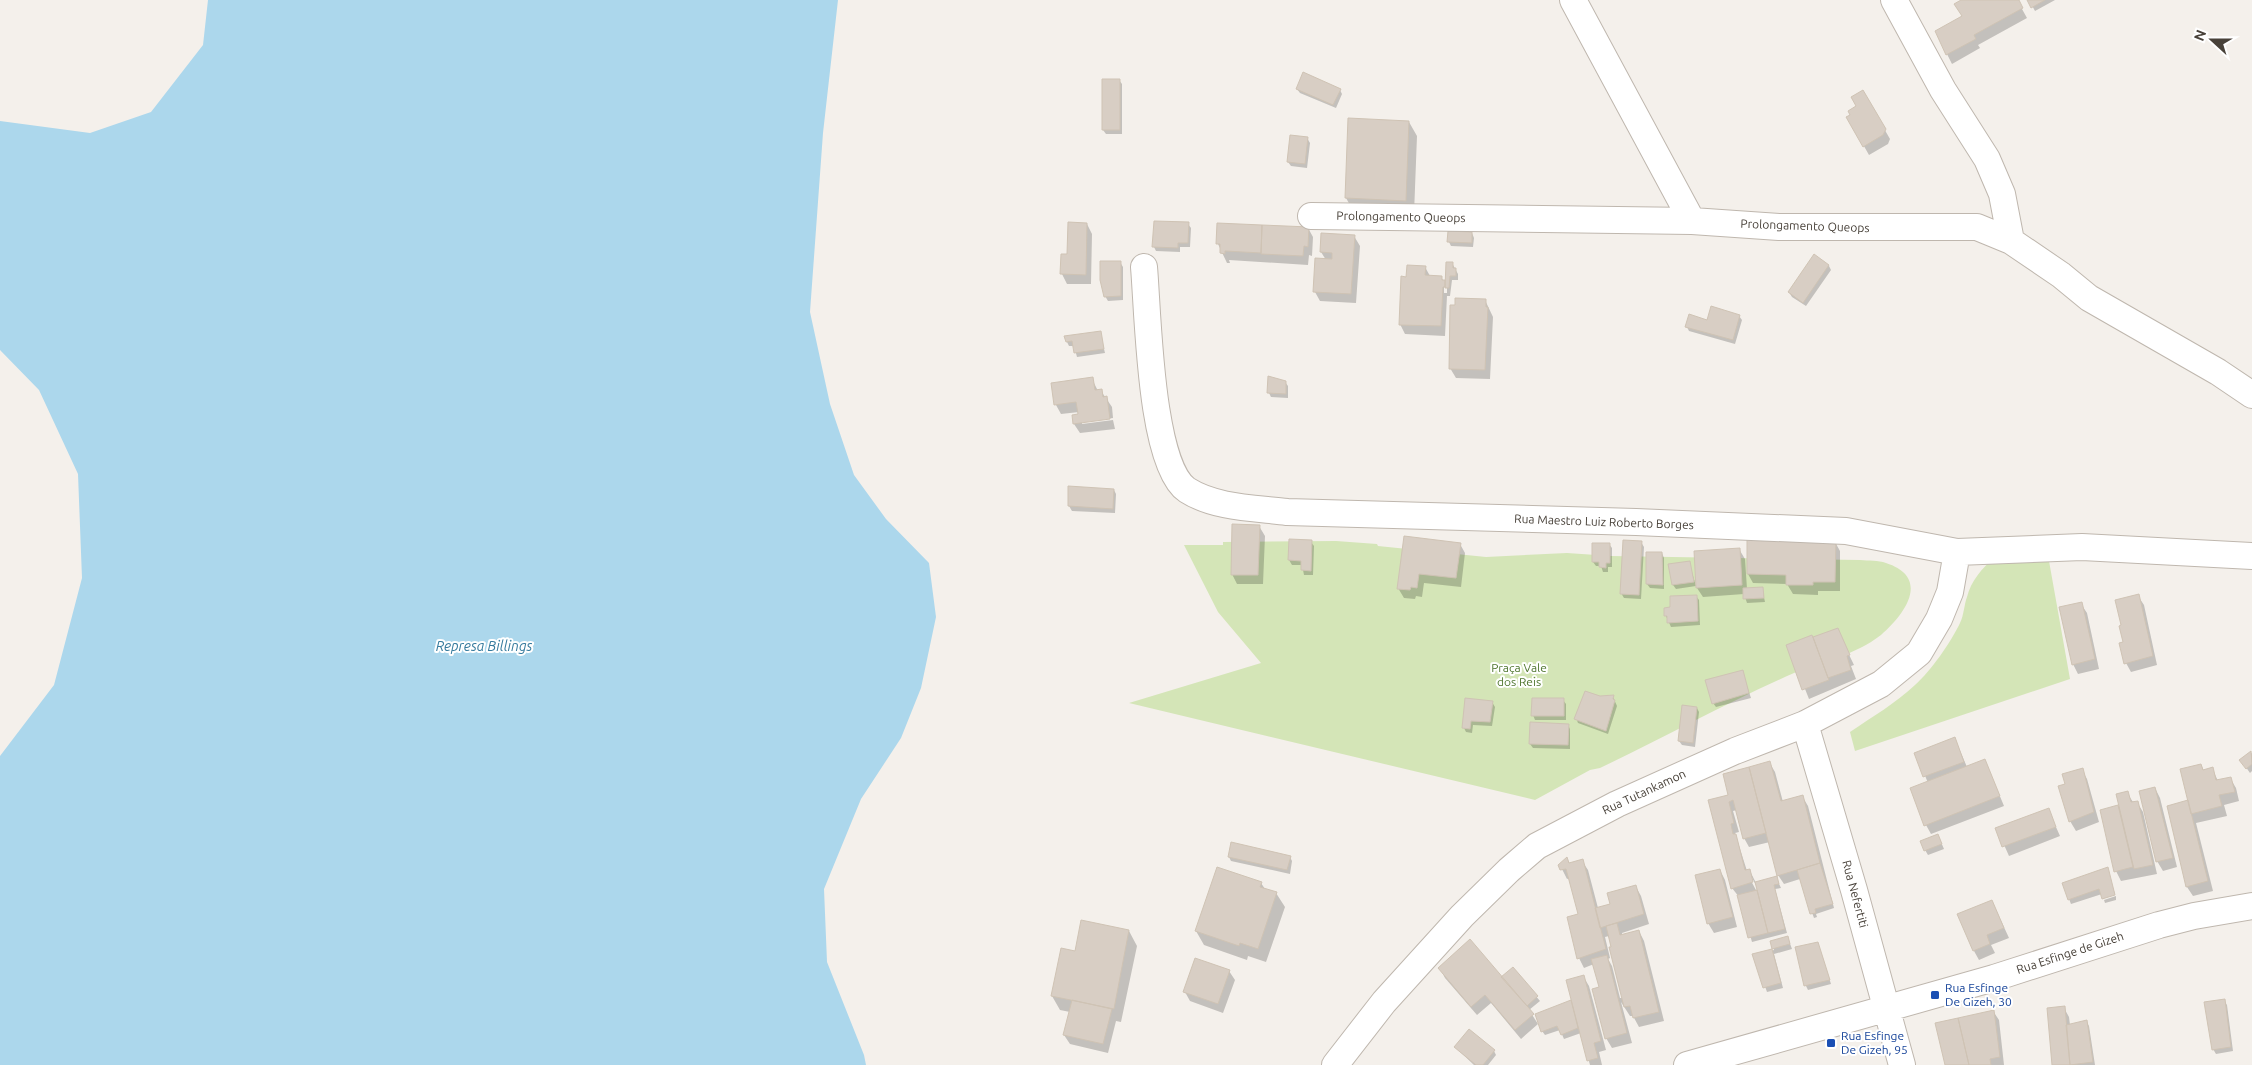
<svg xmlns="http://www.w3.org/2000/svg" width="2252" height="1065" font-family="Ubuntu,sans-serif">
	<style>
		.green { fill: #d4e5b7 }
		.water { fill: #acd7ec }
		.shadow { fill: #0003; fill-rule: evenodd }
		.building { fill: #d8cec4; stroke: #cfc3b4 }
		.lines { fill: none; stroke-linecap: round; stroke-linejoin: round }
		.street-casing { stroke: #bfb7ae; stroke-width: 28 }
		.street { stroke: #fff; stroke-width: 26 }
		.transit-dot { fill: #1a4fb4; stroke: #fff; stroke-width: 2 }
		.labels { text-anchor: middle; stroke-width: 4; stroke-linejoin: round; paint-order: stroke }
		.street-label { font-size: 12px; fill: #484139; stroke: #fff }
		.park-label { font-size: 12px; fill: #507630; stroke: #fff }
		.transit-label { font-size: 12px; fill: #164399; stroke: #fff; text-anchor: start }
		.water-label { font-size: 14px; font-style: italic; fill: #357a9d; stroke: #fff }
	</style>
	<rect width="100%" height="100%" fill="#f4f0eb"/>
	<path class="green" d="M1336,541L1377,544L1378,546L1486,557L1567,553L1611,556L1860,560C1869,561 1878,560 1886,563C1932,578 1904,615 1881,635C1855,655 1824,661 1794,673C1728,702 1665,737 1600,768L1590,770L1535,800L1129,703L1261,663L1218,612L1184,545H1223V542Z
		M1995,557L2049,561L2070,679L1855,751L1850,732C1872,717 1896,703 1915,685C1931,671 1951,642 1960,623C1964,615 1964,605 1967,597C1971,581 1982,568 1995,557Z"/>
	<path class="water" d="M208,0H838L823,133L810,312L830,404L854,475L886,519L929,563L936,617L921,688L901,738L861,799L824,889L827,962L864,1055L866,1065H0V756L54,685L82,578L78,474L39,390L0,350V121L90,133L151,112L203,45Z"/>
	<path class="shadow" d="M1964,0H2017L2027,18L1978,45L1980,48L1952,64L1947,54L1963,17Z
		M2029,0H2055L2035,11Z
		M1119,80L1122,84V134H1106L1103,130Z
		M1297,89L1340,90L1342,94L1336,108L1300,93Z
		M1863,92L1890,139L1888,144L1869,155L1848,118L1858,107Z
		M1349,119L1409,122L1417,136L1414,214L1354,212L1346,198Z
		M1307,138L1310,143L1307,168L1291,166L1288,162Z
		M1087,224L1092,234L1091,284H1067L1062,274V255H1068Z
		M1188,224L1191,228L1190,247H1180V252L1156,251L1154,247Z
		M1218,225L1308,228L1313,237L1312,256L1309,255L1308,265L1229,260L1230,263H1227L1218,244Z
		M1449,233H1472L1474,238L1473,247L1451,246L1449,242Z
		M1354,236L1360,246L1356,303L1320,301L1315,292L1326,260L1321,252Z
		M1815,256L1829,266L1831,270L1806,306L1792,297L1789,292Z
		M1120,262L1123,267V300L1108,301L1105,296Z
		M1452,263L1458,274V280H1452L1450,296H1447L1445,336L1405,334L1400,324L1407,278L1425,267L1430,276L1441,277L1446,285H1444V293H1447V285Z
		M1485,300L1493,317L1490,379L1456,378L1450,368Z
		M1739,316L1742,320L1735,344L1689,331L1687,327Z
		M1100,332L1105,353L1077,357L1074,346H1069L1067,342L1066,337Z
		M1092,379L1098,391H1101L1112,407L1113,418L1082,422V424L1113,420L1115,429L1080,433L1074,424L1079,415V412L1061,414L1056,405Z
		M1285,382L1288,386V398L1271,397L1269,393Z
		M1070,488L1114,490L1116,494L1115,513L1072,511L1069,506Z
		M1259,526L1265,536L1263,584H1237L1232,574Z
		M1290,540L1311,542L1314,546L1313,575H1304L1302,565H1292L1289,560Z
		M1641,542L1644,547L1641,599L1624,598L1621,593Z
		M1835,542L1840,551V591H1818V595L1793,594L1787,584L1753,583L1748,574Z
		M1460,544L1465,553L1461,587L1424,583L1422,597L1416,596L1415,599L1404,598L1398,588Z
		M1609,544L1612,548V567H1608V572H1603L1601,566H1596L1593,562Z
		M1739,549L1745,559L1747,589L1762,588L1765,602L1747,603L1744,594L1703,597L1697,588Z
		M1647,553H1662L1664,558V589L1650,588L1647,584Z
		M1689,562L1696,586L1676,589L1673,585Z
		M1696,596L1699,600L1700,625L1671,627L1666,616L1672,609Z
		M2138,596L2144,605L2157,665L2131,672L2126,663L2125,643Z
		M2081,604L2087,613L2099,669L2078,674L2073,664Z
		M1837,630L1854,665L1851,666L1856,679L1809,699L1788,646Z
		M1742,671L1751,698L1716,707L1713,703Z
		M1600,697H1613L1617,706L1608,734L1578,723L1576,718Z
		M1563,700L1566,704V720H1535L1533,715Z
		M1492,702L1495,707L1492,726L1473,725L1472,733L1466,732L1464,728Z
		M1697,708L1699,712L1695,747L1682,745L1679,741Z
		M1531,724L1568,725L1570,729V749L1533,748L1530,744Z
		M1955,739L1967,767L1985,760L2004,806L1931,834L1926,825L1928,783L1916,753Z
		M2252,753V771L2250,773L2241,760Z
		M1769,762L1775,772L1783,802L1802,796L1808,806L1834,908L1816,914L1817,917L1814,918L1800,879L1784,884L1778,875L1770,842L1749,847L1744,838L1737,810L1733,811L1739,832L1735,833L1747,871H1750L1756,883L1776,877L1781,888L1775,889L1787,933L1752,942L1739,897L1732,888L1709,801L1730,796ZM1751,876L1757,887V892L1749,877Z
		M2201,765L2204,771L2212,768L2218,781L2230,778L2236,788L2239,801L2224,805L2227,816L2196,823L2213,891L2193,896L2187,887L2168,807L2189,801Z
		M2082,770L2087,779L2099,822L2076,831L2070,821L2067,785Z
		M2155,788L2160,798L2177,867L2163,871L2157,861Z
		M2127,793L2133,802H2137L2143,812L2157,874L2121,881L2116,871L2101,811L2120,806Z
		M2048,809L2060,836L2009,856L1997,829Z
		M1938,835L1944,849L1928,855L1925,850Z
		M1229,857H1290L1292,861L1290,874L1231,861Z
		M1567,859L1570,864L1582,861L1588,870L1598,908L1611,904L1636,887L1641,896L1649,924L1622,933V936L1639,931L1644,941L1664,1021L1639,1027L1633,1016H1630L1621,1002L1632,1043L1612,1048L1606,1038L1600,988L1594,964L1584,968L1579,958V915L1570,878L1567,879L1560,865ZM1609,936L1623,998H1620L1612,966L1608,959L1610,958L1605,937Z
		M2107,869L2115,894L2103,898L2102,894L2071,904L2063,884Z
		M1720,870L1725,880L1737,927L1714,933L1708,923Z
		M1261,883L1265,889L1276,893L1285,907L1266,962L1248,956L1247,960L1204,945L1196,931Z
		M2116,896V900L2105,903L2104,900Z
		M1992,901L2009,938L1991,945L1995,953L1979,960L1974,951Z
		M1129,931L1137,946L1121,1022L1116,1021L1108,1053L1070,1044L1064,1035L1070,1012L1060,1010L1052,996L1076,952Z
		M1788,938L1792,949L1774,954L1783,988L1767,992L1754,955L1774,950L1772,942Z
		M1818,943L1831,984L1808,990L1806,986Z
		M1440,968L1501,978L1513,969L1540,1001L1529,1010L1538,1024L1521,1039L1491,1003L1477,1015L1445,978Z
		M1229,971L1235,980L1223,1013L1190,1001L1185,992Z
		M1583,976L1589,986L1606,1050L1599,1052L1602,1065H1590L1581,1033L1564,1039L1560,1030L1545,1035L1542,1031L1570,1002L1573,1007Z
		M2224,1001L2227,1005L2233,1051L2216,1054L2213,1049Z
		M2064,1008L2069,1017L2070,1025L2086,1021L2089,1026L2095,1065H2053Z
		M1993,1011L1999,1020L2004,1065H1947Z
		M1455,1047L1494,1051L1496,1055L1488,1065H1474Z"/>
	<path class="building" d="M1961,0H2019L2023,8L1974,35L1976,39L1946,55L1935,31L1962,16L1954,4Z
		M2027,0H2045L2031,8Z
		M1303,72L1341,89L1333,105L1296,89Z
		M1102,79H1120V130H1102Z
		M1863,90L1886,129L1883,135L1863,147L1846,117L1850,115L1848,111L1856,106L1851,97Z
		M1348,118L1409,121L1406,201L1345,198Z
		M1290,135L1308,137L1305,164L1287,162Z
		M1154,221L1189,222L1188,243H1178V248L1152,247Z
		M1068,222L1087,223L1086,275L1060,274L1061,254H1067Z
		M1217,223L1262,225L1261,253L1225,251V254L1220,253V244H1216Z
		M1262,225L1309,227L1308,247L1304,246L1303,256L1261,254Z
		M1448,231L1472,232V243L1447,242Z
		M1321,233L1355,235L1351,294L1313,292L1315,258L1332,259V253L1320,252Z
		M1814,254L1829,265L1803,303L1788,292Z
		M1100,261H1121V296L1104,297L1100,280Z
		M1446,262H1453V268H1456V276H1450L1449,288H1445Z
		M1407,265L1426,266L1425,275L1442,276V280H1445V287H1443L1441,326L1399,325L1401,276L1406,277Z
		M1455,298L1486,299V307H1488L1485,370L1449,369L1450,305H1455Z
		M1711,306L1740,315L1733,340L1685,327L1689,314L1707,320Z
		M1101,331L1104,349L1074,353L1072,341L1066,342L1064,336Z
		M1268,376L1286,381V394L1267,393Z
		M1093,377L1095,390L1102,389L1103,397L1107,396L1110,419L1073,424L1072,415L1078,414L1076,402L1054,405L1051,383Z
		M1068,486L1114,489L1113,509L1068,506Z
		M1232,524L1260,525L1258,575H1231Z
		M1404,536L1461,543L1456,578L1419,574L1417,588L1411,587L1410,590L1397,589Z
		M1289,539L1312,540L1311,571L1301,570V561L1288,560Z
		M1747,539L1836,540L1835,582H1813V585H1786V575L1747,574Z
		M1623,540L1642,541L1639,595L1620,594Z
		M1592,543H1610V563H1606V568L1599,567V562H1592Z
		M1740,548L1742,585L1696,588L1694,551Z
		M1646,552H1662L1663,585L1646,584Z
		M1690,561L1694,582L1672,585L1668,564Z
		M1763,587L1764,598L1743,599V588Z
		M2139,594L2153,656L2124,664L2119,643L2123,642L2119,626L2121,625L2115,600Z
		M1697,595L1698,621L1667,623V616H1664V608L1670,607V596Z
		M2082,602L2095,659L2072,665L2059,607Z
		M1838,628L1850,655L1847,656L1851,670L1828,678L1813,637Z
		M1812,635L1829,680L1802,690L1786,645Z
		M1743,670L1749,693L1712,704L1705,680Z
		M1585,691L1600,696L1614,695L1613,699L1615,700L1606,731L1574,719Z
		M1465,698L1493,701L1490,722L1471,721L1470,729L1462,728Z
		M1532,698H1564V716H1531Z
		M1682,705L1697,707L1693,743L1678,741Z
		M1530,722L1569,724L1568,745L1529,744Z
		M1955,737L1964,762L1923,777L1914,753Z
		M2251,751L2252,764L2246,769L2239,760Z
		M1985,759L2000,796L1924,826L1910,788Z
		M1770,761L1781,801L1803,795L1820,863L1777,876L1749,767Z
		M2201,764L2203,770L2213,767L2216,780L2231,777L2235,792L2219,795L2222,806L2191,814L2180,769Z
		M1749,767L1766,833L1743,839L1733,800L1729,802L1734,823L1731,824L1733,834H1736L1745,870L1750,869L1753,882L1731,889L1708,800L1728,795L1723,774Z
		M2083,768L2094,812L2069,822L2058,786L2065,784L2062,774Z
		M2155,787L2173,858L2156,862L2139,791Z
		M2128,791L2131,802L2138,801L2153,865L2134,869L2116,794Z
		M2188,800L2208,881L2186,887L2167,806Z
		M2118,805L2133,867L2114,872L2100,810Z
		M2049,808L2056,827L2002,847L1995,828Z
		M1938,834L1942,844L1924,851L1920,841Z
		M1231,842L1291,856L1287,870L1228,857Z
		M1567,857L1569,863L1583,859L1606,949L1577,959L1567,917L1578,914L1566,869L1560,870L1558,865Z
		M1820,863L1833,904L1815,909L1816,913L1810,914L1797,870Z
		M1217,867L1262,882L1260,887L1277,892L1258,949L1240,943L1239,946L1195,931Z
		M2108,867L2115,895L2102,899L2099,889L2068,900L2062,883Z
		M1720,869L1733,917L1707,924L1695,875Z
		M1777,876L1779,884L1774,885L1785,929L1768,933L1755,882Z
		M1636,885L1644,914L1600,928L1595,908L1610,904L1607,893Z
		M1757,890L1768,933L1748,938L1737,895Z
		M1992,900L2004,928L1987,935L1990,944L1973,951L1957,914Z
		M1081,920L1129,930L1114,1009L1051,996L1061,948L1075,951Z
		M1617,923L1620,935L1639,930L1659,1012L1633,1018L1630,1006L1624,1007L1609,947H1611L1606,926Z
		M1788,936L1790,944L1772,949L1770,941Z
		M1470,939L1534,1014L1515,1030L1485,995L1471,1007L1438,968Z
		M1818,942L1830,980L1804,986L1795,947Z
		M1772,949L1781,983L1763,988L1752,954Z
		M1607,955L1627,1033L1605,1039L1592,989L1599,987L1591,959Z
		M1195,958L1230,970L1218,1004L1183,992Z
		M1513,967L1538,996L1527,1006L1501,977Z
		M1584,975L1601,1041L1594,1043L1598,1058L1587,1061L1566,980Z
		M2225,999L2231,1047L2212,1050L2204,1002Z
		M1072,1000L1112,1009L1103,1044L1063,1035Z
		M1571,1000L1578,1028L1561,1035L1557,1026L1541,1032L1535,1014Z
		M2065,1006L2070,1065H2052L2047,1008Z
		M1994,1010L2000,1057L1990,1059L1991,1065H1969L1958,1018Z
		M1958,1018L1969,1065H1945L1935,1023Z
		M2087,1020L2093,1062L2070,1065L2066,1025Z
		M1469,1029L1495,1050L1483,1065H1476L1454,1047Z"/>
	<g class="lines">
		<defs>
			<path id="street" d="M1573,0L1692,221
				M1894,0L1943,90L1987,159L2002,194L2011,241
				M1311,216L1692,221L1779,227H1977L2011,241L2061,275L2089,298L2218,372L2252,395
				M1144,267C1148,312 1150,465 1187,490C1215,508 1255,508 1287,512L1636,522L1846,531L1957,552L2082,547L2252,556
				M1805,724L1854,890L1902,1065
				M1335,1065L1384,1002L1462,916L1509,870L1537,846L1617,804L1735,751L1805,724L1881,684L1919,653L1939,619L1950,592L1957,552
				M1687,1065L1994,978L2159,925L2194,916L2252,906"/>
		</defs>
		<use href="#street" class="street-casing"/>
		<use href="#street" class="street"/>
	</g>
	<g class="transit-dot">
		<rect x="1930" y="990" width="10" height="10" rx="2.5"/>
		<rect x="1826" y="1038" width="10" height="10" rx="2.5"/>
	</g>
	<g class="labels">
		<g class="street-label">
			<text transform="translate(1401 217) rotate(1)" y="4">Prolongamento Queops</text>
			<text transform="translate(1805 226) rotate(2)" y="4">Prolongamento Queops</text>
			<text transform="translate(1604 522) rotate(2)" y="4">Rua Maestro Luiz Roberto Borges</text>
			<text transform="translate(1644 792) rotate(-25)" y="4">Rua Tutankamon</text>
			<text transform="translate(1855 894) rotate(75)" y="4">Rua Nefertiti</text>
			<text transform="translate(2070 953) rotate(-18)" y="4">Rua Esfinge de Gizeh</text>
		</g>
		<g class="park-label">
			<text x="1519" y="672">Praça Vale<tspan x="1519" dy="14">dos Reis</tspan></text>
		</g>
		<g class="transit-label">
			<text x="1945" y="992">Rua Esfinge<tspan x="1945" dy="14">De Gizeh, 30</tspan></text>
			<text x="1841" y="1040">Rua Esfinge<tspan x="1841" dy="14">De Gizeh, 95</tspan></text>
		</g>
		<g class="water-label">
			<text x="484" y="651">Represa Billings</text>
		</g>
	</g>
	<g transform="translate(2212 40) rotate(291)" stroke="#ffffff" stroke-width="4" paint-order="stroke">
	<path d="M0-4L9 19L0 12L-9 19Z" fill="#484139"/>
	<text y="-8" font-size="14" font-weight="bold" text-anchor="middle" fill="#484139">N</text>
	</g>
</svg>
